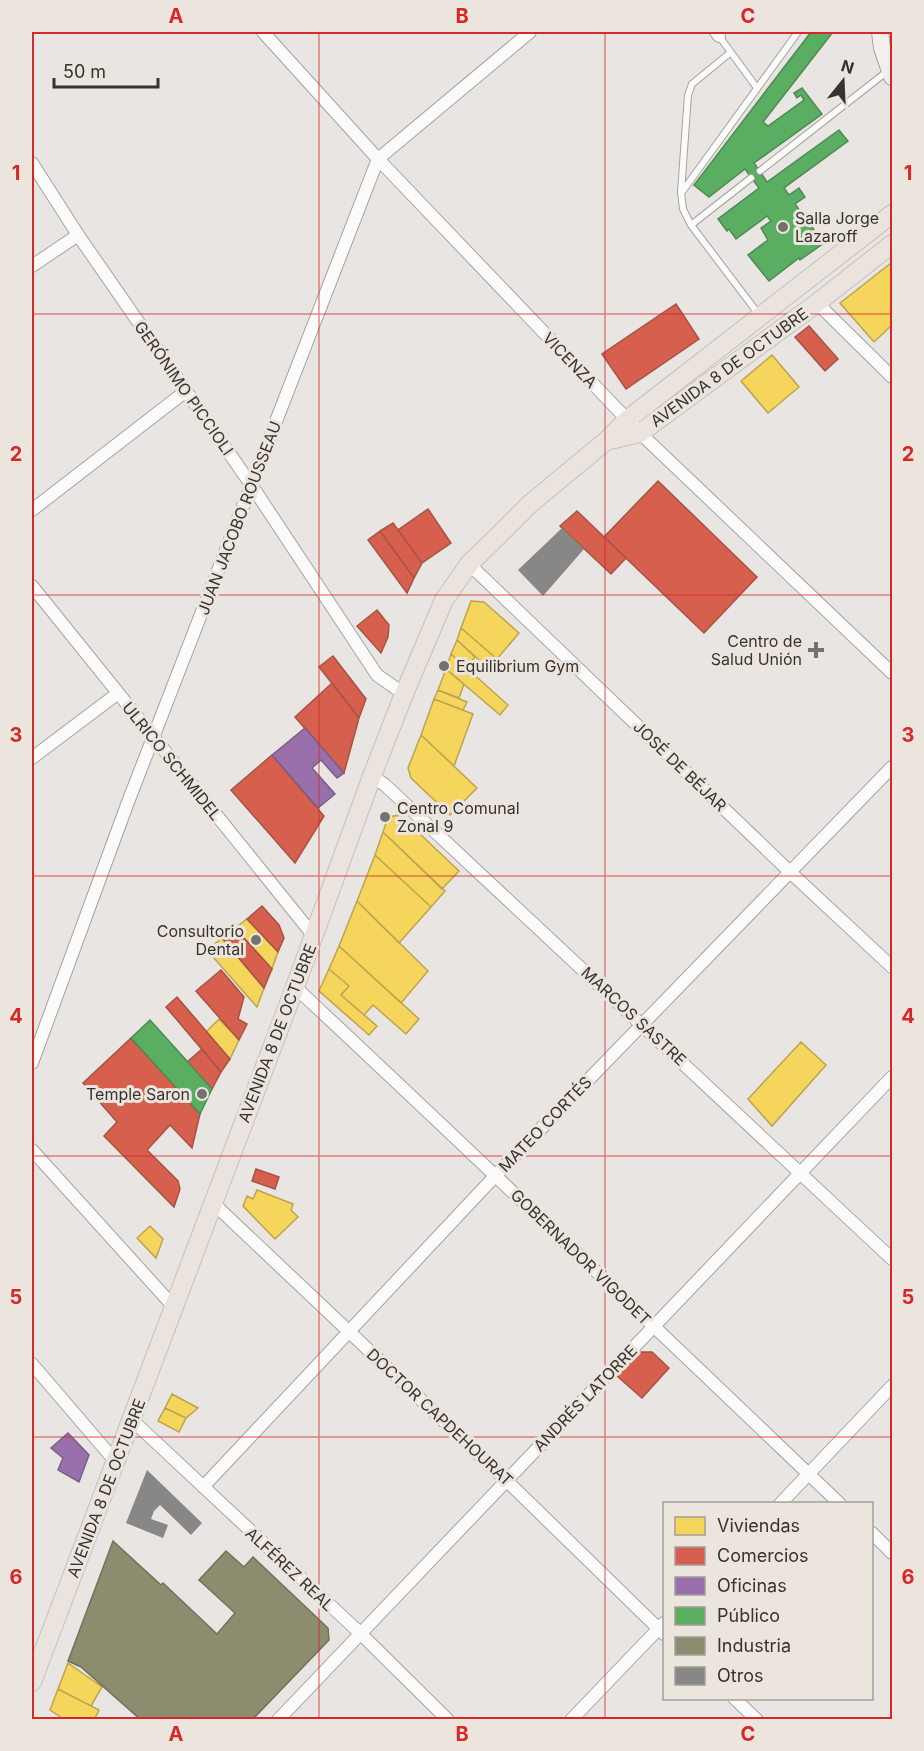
<svg xmlns="http://www.w3.org/2000/svg" width="924" height="1751" font-family="Inter,sans-serif">
	<style>
		.homes { fill: #f6d55c; stroke: #bca44f; stroke-width: 1.5 }
		.shops { fill: #d6604d; stroke: #a65245; stroke-width: 1.5 }
		.offices { fill: #9970ab; stroke: #7b5e86; stroke-width: 1.5 }
		.public { fill: #5aae61; stroke: #4f8953; stroke-width: 1.5 }
		.industry { fill: #8c8c6e; stroke: #72715c; stroke-width: 1.5 }
		.building { fill: #888787 }
		.lines { fill: none; stroke-linecap: round; stroke-linejoin: round }
		.lane-casing { stroke: #a5a3a1; stroke-width: 8 }
		.street-casing { stroke: #a5a3a1; stroke-width: 14 }
		.secondary-casing { stroke: #a5a3a1; stroke-width: 18 }
		.primary-casing { stroke: #c3c1c0; stroke-width: 20 }
		.lane { stroke: #fcfbfb; stroke-width: 6 }
		.street { stroke: #fcfbfb; stroke-width: 12 }
		.secondary { stroke: #f2efed; stroke-width: 16 }
		.primary { stroke: #eae3de; stroke-width: 18 }
		.grid { fill: none; stroke: #d62828; stroke-width: 1.5; stroke-opacity: 0.55 }
		.poi-dot { fill: #74716f; stroke: #ece5de; stroke-width: 2 }
		.labels { text-anchor: middle; stroke-width: 6; stroke-linejoin: round; paint-order: stroke }
		.poi-label { font-size: 16px; fill: #363331; stroke: #ece5de; text-anchor: start }
		.street-label { font-size: 16px; fill: #363331; stroke: #ece5de }
		.neatline { fill: none; stroke: #d62828; stroke-width: 2 }
		.grid-label { font-size: 20px; text-anchor: middle; font-weight: bold; fill: #d62828 }
	</style>
	<rect width="100%" height="100%" fill="#e8e5e2"/>
	<path class="homes" d="M891,263L892,325L874,342L840,303Z
		M772,355L799,387L768,413L741,381Z
		M471,601L484,602L519,633L497,659L461,628Z
		M461,628L497,659L489,669L457,640Z
		M457,640L475,657L466,668L451,654Z
		M451,654L508,705L500,715L446,669Z
		M446,669L464,684L459,698L438,690Z
		M438,690L467,702L463,710L434,699Z
		M434,699L473,714L454,766L421,735Z
		M421,735L477,788L450,815L411,778L408,768Z
		M400,815L459,871L442,889L383,832L388,817Z
		M383,832L445,891L431,907L375,855Z
		M375,855L431,907L399,943L357,901Z
		M357,901L428,971L401,1003L339,946Z
		M247,919L278,952L272,969L235,928Z
		M222,938L264,988L257,1007L207,950Z
		M339,946L419,1019L406,1034L373,1005L364,1015L341,995L349,986L329,969Z
		M329,969L349,986L341,995L377,1026L369,1035L319,991Z
		M219,1019L239,1040L230,1059L206,1032Z
		M801,1042L826,1065L772,1126L748,1099Z
		M257,1190L293,1204L291,1210L298,1217L275,1239L243,1206L247,1196L253,1199Z
		M150,1226L163,1239L156,1258L137,1238Z
		M172,1394L198,1408L186,1418L165,1408Z
		M165,1408L186,1418L179,1432L158,1421Z
		M68,1663L102,1687L91,1706L58,1689Z
		M58,1689L99,1710L94,1720H65L50,1710Z"/>
	<path class="shops" d="M676,304L699,339L626,389L602,354Z
		M809,326L838,359L825,371L795,337Z
		M658,481L757,577L704,633L604,537Z
		M428,509L451,543L422,563L398,530Z
		M577,511L626,558L611,574L560,526Z
		M393,523L422,563L414,578L380,531Z
		M380,531L414,578L407,593L368,540Z
		M377,610L389,625L388,637L381,653L357,626Z
		M333,656L366,699L359,718L319,667Z
		M332,683L359,718L344,773L295,717Z
		M272,755L324,816L295,863L231,790Z
		M262,906L279,925L284,938L278,952L247,919Z
		M235,928L272,969L264,988L222,938Z
		M221,970L244,997L238,1019L247,1024L239,1040L196,991Z
		M177,997L230,1059L221,1072L166,1007Z
		M131,1038L200,1114L192,1148L170,1125L147,1150L178,1181L180,1189L174,1207L104,1136L117,1122L83,1083Z
		M202,1049L221,1072L212,1089L187,1062Z
		M256,1169L279,1177L275,1189L252,1181Z
		M639,1352H652L669,1368L642,1398L617,1376Z"/>
	<path class="offices" d="M305,728L344,773L337,778L321,760L312,768L335,794L318,808L272,755Z
		M68,1433L89,1455L79,1482L58,1470L63,1458L51,1448Z"/>
	<path class="public" d="M811,32H833L763,122L768,126L804,100L801,95L797,98L794,93L802,88L822,114L754,163L767,182L839,130L848,141L784,188L789,195L799,188L805,197L795,204L824,243L800,260L799,258L769,281L748,255L768,240L761,228L771,221L767,216L736,239L729,229L727,231L718,219L759,188L745,169L709,197L694,185Z
		M150,1020L212,1089L200,1114L131,1038Z"/>
	<path class="industry" d="M113,1541L161,1585L163,1583L217,1634L235,1613L199,1580L226,1551L244,1567L253,1557L328,1628L329,1640L252,1720H141L81,1667L68,1661Z"/>
	<path class="building" d="M562,528L584,549L543,596L518,570Z
		M147,1470L202,1523L191,1535L160,1505L154,1511L151,1519L168,1525L163,1538L126,1523Z"/>
	<g class="lines">
		<defs>
			<path id="lane" d="M719,36L757,88
				M731,52L692,84L688,95L681,192L683,209L691,225L760,316
				M760,171L889,70
				M682,192L798,32
				M691,225L751,178"/>
			<path id="street" d="M263,32L378,159L640,433L892,673
				M716,32L719,36
				M32,163L78,235L252,486L377,675L404,694
				M32,266L78,235
				M817,303L892,377
				M32,510L186,391
				M469,564L790,872L892,967
				M32,586L313,935
				M32,758L117,694
				M372,776L385,785L892,1259
				M295,987C478,1158 659,1331 840,1504
				M32,1063L128,802L378,159L530,32
				M32,1150L174,1307
				M213,1203L507,1481L664,1634
				M32,1364L116,1462
				M132,1420L361,1634L448,1720
				M203,1487L496,1175L892,767
				M780,1504L892,1386
				M872,1533L892,1553
				M734,1698L757,1720
				M278,1720L892,1077
				M571,1720L664,1623"/>
			<path id="secondary" d="M880,32L882,48L892,77"/>
			<path id="primary" d="M606,441L640,433L817,303L892,244
				M32,1682L295,987L372,776L404,694L444,600L469,564L495,539L530,504L606,441L628,419L892,214"/>
		</defs>
		<use href="#lane" class="lane-casing"/>
		<use href="#street" class="street-casing"/>
		<use href="#secondary" class="secondary-casing"/>
		<use href="#primary" class="primary-casing"/>
		<use href="#lane" class="lane"/>
		<use href="#street" class="street"/>
		<use href="#secondary" class="secondary"/>
		<use href="#primary" class="primary"/>
	</g>
	<path class="grid" d="M319,32V1720M605,32V1720M32,314H892M32,595H892M32,876H892M32,1156H892M32,1437H892"/>
	<g class="poi-dot">
		<circle cx="783" cy="227" r="6"/>
		<path d="M813 641h6v6h6v6h-6v6h-6v-6h-6v-6h6z"/>
		<circle cx="444" cy="666" r="6"/>
		<circle cx="385" cy="817" r="6"/>
		<circle cx="256" cy="940" r="6"/>
		<circle cx="202" cy="1094" r="6"/>
	</g>
	<g class="labels">
		<g class="poi-label">
			<text x="795" y="224">Salla Jorge<tspan x="795" dy="18">Lazaroff</tspan></text>
			<text x="802" y="647" text-anchor="end">Centro de<tspan x="802" dy="18">Salud Unión</tspan></text>
			<text x="456" y="672">Equilibrium Gym</text>
			<text x="397" y="814">Centro Comunal<tspan x="397" dy="18">Zonal 9</tspan></text>
			<text x="244" y="937" text-anchor="end">Consultorio<tspan x="244" dy="18">Dental</tspan></text>
			<text x="190" y="1100" text-anchor="end">Temple Saron</text>
		</g>
		<g class="street-label">
			<text transform="translate(570 360) rotate(46)" y="6">VICENZA</text>
			<text transform="translate(729 367) rotate(-36)" y="6">AVENIDA 8 DE OCTUBRE</text>
			<text transform="translate(184 388) rotate(55)" y="6">GERÓNIMO PICCIOLI</text>
			<text transform="translate(239 518) rotate(-69)" y="6">JUAN JACOBO ROUSSEAU</text>
			<text transform="translate(172 761) rotate(51)" y="6">ULRICO SCHMIDEL</text>
			<text transform="translate(680 766) rotate(44)" y="6">JOSÉ DE BÉJAR</text>
			<text transform="translate(634 1016) rotate(43)" y="6">MARCOS SASTRE</text>
			<text transform="translate(277 1033) rotate(-69)" y="6">AVENIDA 8 DE OCTUBRE</text>
			<text transform="translate(545 1124) rotate(-46)" y="6">MATEO CORTÉS</text>
			<text transform="translate(581 1257) rotate(44)" y="6">GOBERNADOR VIGODET</text>
			<text transform="translate(585 1398) rotate(-46)" y="6">ANDRÉS LATORRE</text>
			<text transform="translate(440 1417) rotate(43)" y="6">DOCTOR CAPDEHOURAT</text>
			<text transform="translate(106 1488) rotate(-69)" y="6">AVENIDA 8 DE OCTUBRE</text>
			<text transform="translate(290 1569) rotate(43)" y="6">ALFÉREZ REAL</text>
		</g>
	</g>
	<rect width="924" height="1751" fill="none" stroke="#ece5de" stroke-width="66"/>
	<rect x="663" y="1502" width="210" height="198" fill="#ece5de" stroke="#a39e99" stroke-width="1.5"/>
	<rect x="675" y="1517" width="30" height="18" fill="#f6d55c" stroke="#a39e99" stroke-width="1.5"/>
	<text x="717" y="1532" font-size="18" fill="#363331">Viviendas</text>
	<rect x="675" y="1547" width="30" height="18" fill="#d6604d" stroke="#a39e99" stroke-width="1.5"/>
	<text x="717" y="1562" font-size="18" fill="#363331">Comercios</text>
	<rect x="675" y="1577" width="30" height="18" fill="#9970ab" stroke="#a39e99" stroke-width="1.5"/>
	<text x="717" y="1592" font-size="18" fill="#363331">Oficinas</text>
	<rect x="675" y="1607" width="30" height="18" fill="#5aae61" stroke="#a39e99" stroke-width="1.5"/>
	<text x="717" y="1622" font-size="18" fill="#363331">Público</text>
	<rect x="675" y="1637" width="30" height="18" fill="#8c8c6e" stroke="#a39e99" stroke-width="1.5"/>
	<text x="717" y="1652" font-size="18" fill="#363331">Industria</text>
	<rect x="675" y="1667" width="30" height="18" fill="#888787" stroke="#a39e99" stroke-width="1.5"/>
	<text x="717" y="1682" font-size="18" fill="#363331">Otros</text>
	<g transform="translate(843 81) rotate(18)" stroke="#ece5de" stroke-width="4.5" paint-order="stroke">
	<path d="M0-4.5L10 22L0 15L-10 22Z" fill="#363331"/>
	<text y="-9" font-size="16" font-weight="bold" text-anchor="middle" fill="#363331">N</text>
	</g>
	<path d="M54 78v9h104v-9" fill="none" stroke="#363331" stroke-width="3"/>
	<text x="63" y="78" font-size="18" fill="#363331" stroke="#ece5de" stroke-width="4.5" paint-order="stroke">50 m</text>
	<rect x="33" y="33" width="858" height="1685" class="neatline"/>
	<g class="grid-label">
		<text x="176" y="23">A</text>
		<text x="462" y="23">B</text>
		<text x="748" y="23">C</text>
		<text x="16" y="180">1</text>
		<text x="908" y="180">1</text>
		<text x="16" y="461">2</text>
		<text x="908" y="461">2</text>
		<text x="16" y="742">3</text>
		<text x="908" y="742">3</text>
		<text x="16" y="1023">4</text>
		<text x="908" y="1023">4</text>
		<text x="16" y="1304">5</text>
		<text x="908" y="1304">5</text>
		<text x="16" y="1584">6</text>
		<text x="908" y="1584">6</text>
		<text x="176" y="1741">A</text>
		<text x="462" y="1741">B</text>
		<text x="748" y="1741">C</text>
	</g>
</svg>
